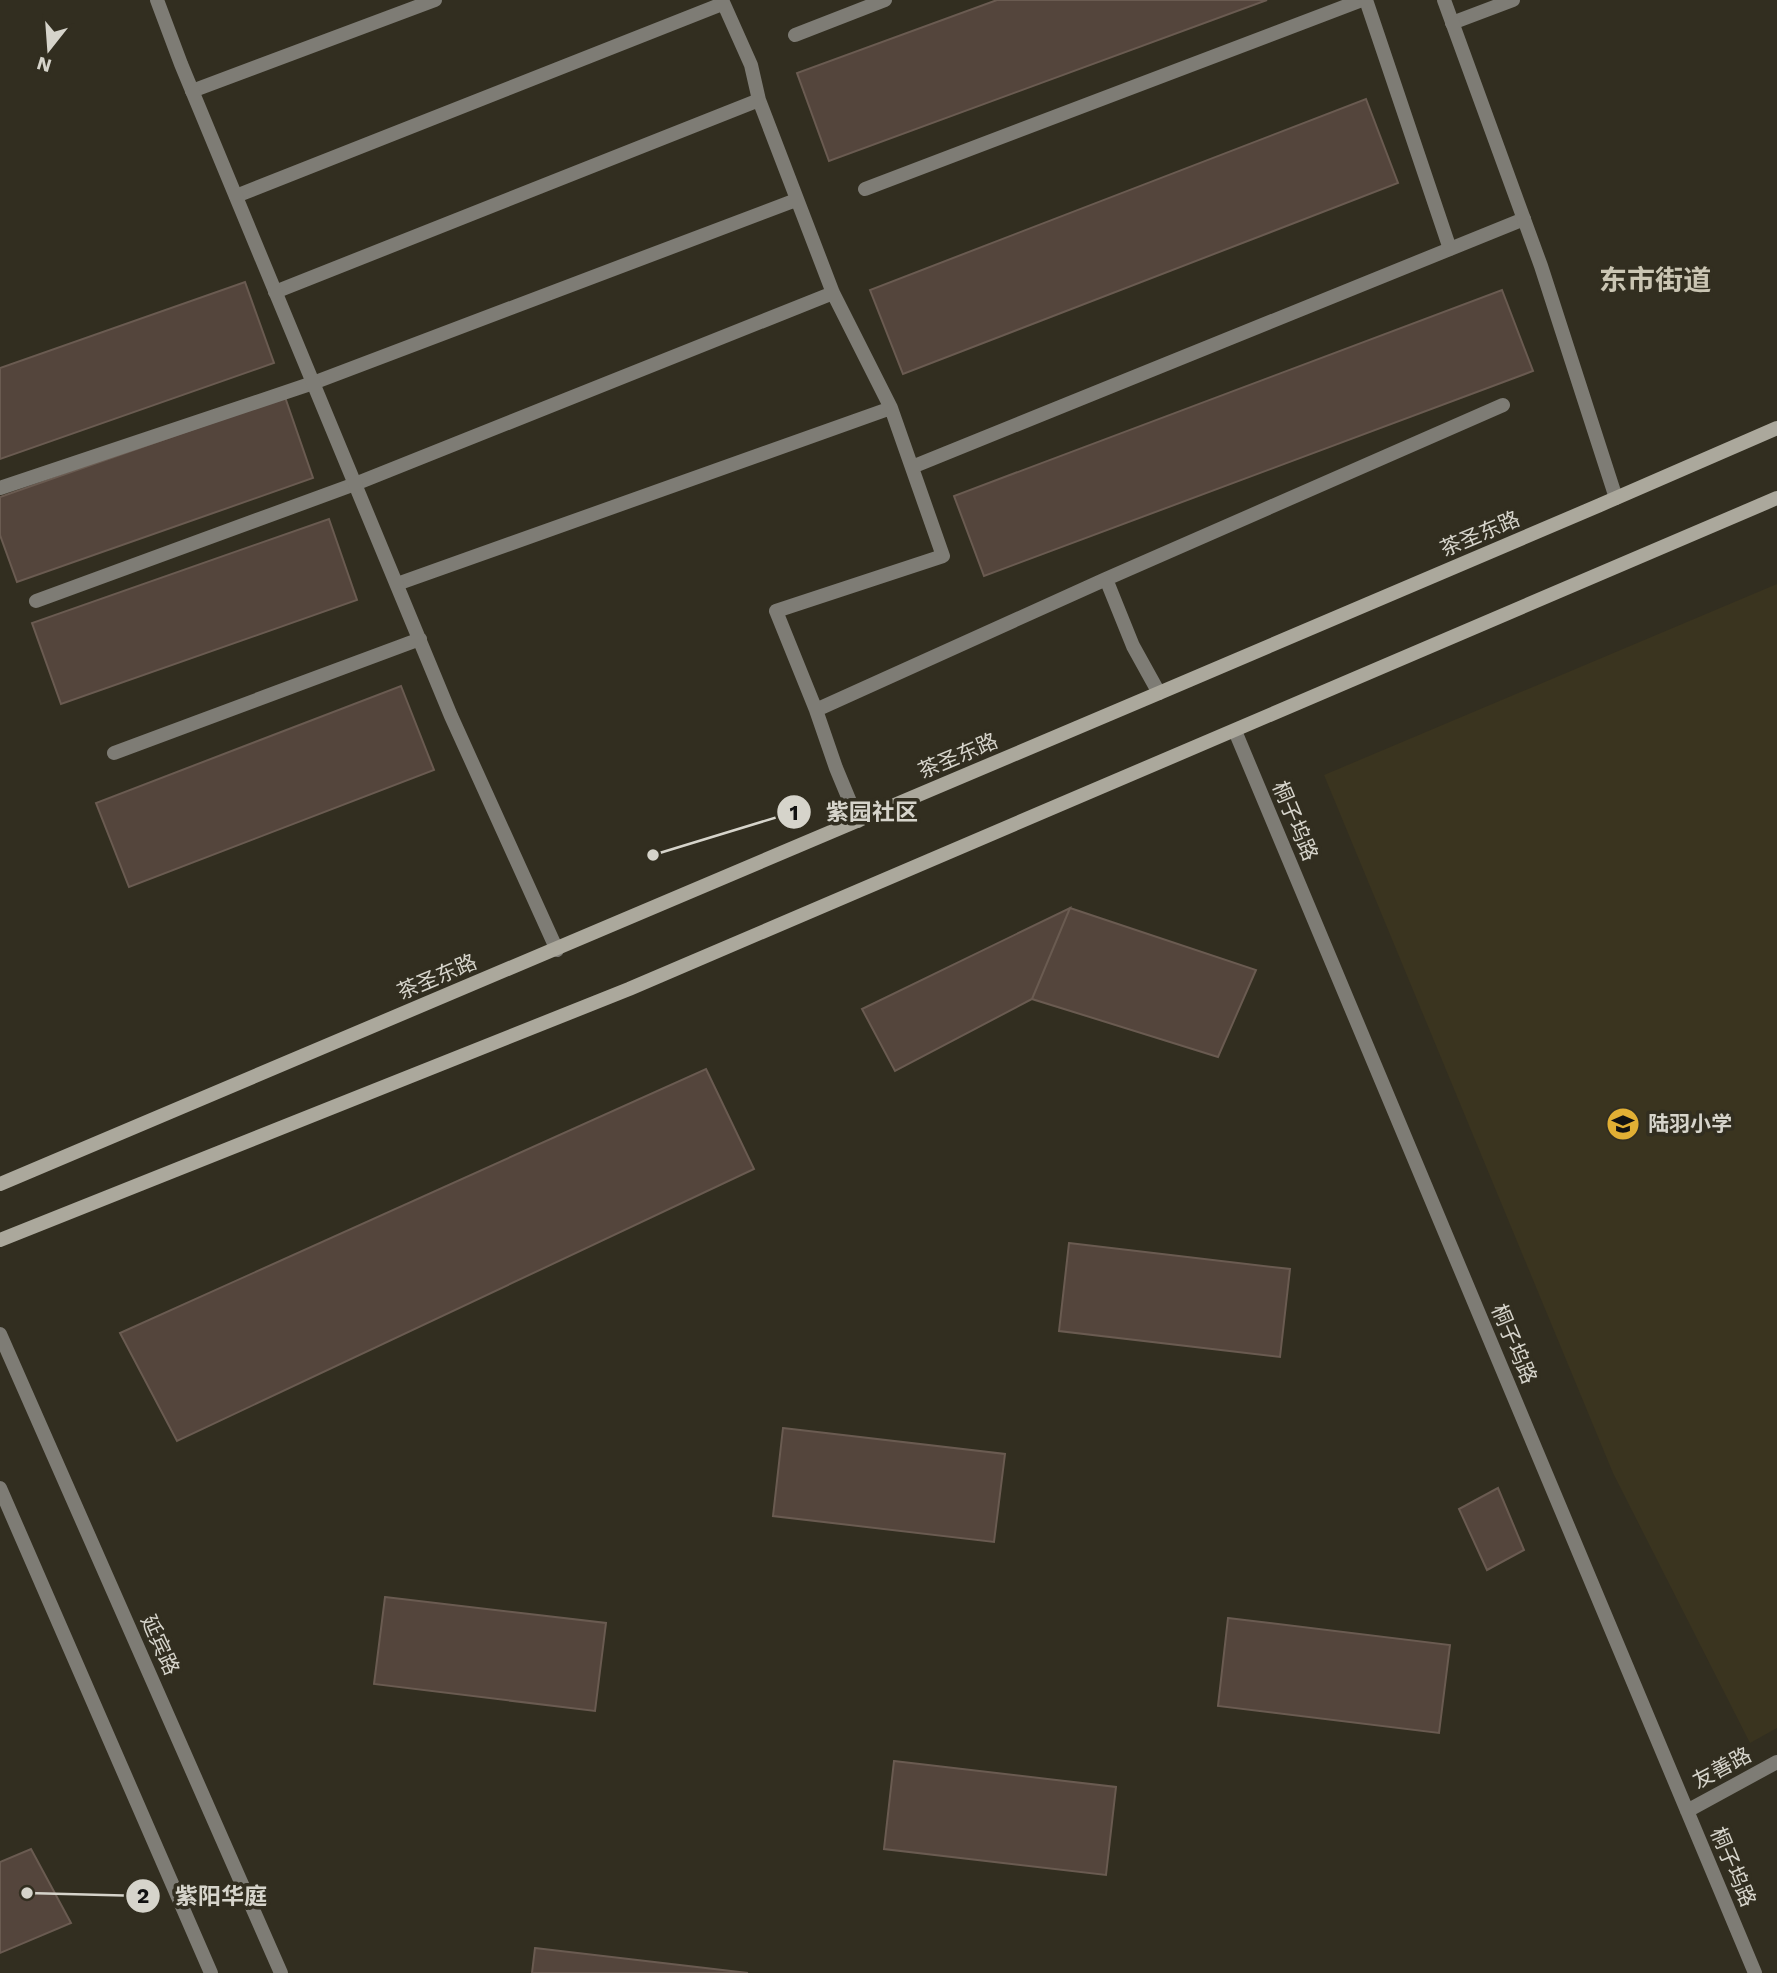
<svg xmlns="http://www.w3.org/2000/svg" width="1777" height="1973" font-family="'Work Sans','Noto Sans SC',sans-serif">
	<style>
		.built { fill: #3a341f }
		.building { fill: #54453c; stroke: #6a5b51; stroke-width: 2 }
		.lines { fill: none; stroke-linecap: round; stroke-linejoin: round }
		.service { stroke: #7e7c75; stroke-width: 14 }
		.minor { stroke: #7e7c75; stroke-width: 14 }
		.tertiary { stroke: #7e7c75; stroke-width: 14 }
		.secondary { stroke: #aba89c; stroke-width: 14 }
		.labels { text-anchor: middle; stroke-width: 7; stroke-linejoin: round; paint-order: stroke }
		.street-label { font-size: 21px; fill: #d6d4cb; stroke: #322e20 }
		.poi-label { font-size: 21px; font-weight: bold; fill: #d6d4cb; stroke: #322e20; text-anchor: start }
		.district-label { font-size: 28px; font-weight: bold; fill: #cac5b3; stroke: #322e20 }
		.leader { fill: none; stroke: #d6d4cb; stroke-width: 2.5 }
		.callout-dot { fill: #d6d4cb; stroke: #322e20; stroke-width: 2.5 }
		.mark-label { font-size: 21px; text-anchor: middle; font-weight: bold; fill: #111 }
		.callout-label { font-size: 23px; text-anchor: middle; font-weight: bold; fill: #d6d4cb; stroke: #322e20; stroke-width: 7; stroke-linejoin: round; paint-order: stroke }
	</style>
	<rect width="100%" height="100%" fill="#322e20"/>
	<path class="built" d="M1777,584V1728L1750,1743L1613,1473L1324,775Z"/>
	<path class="building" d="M997,0H1267L829,161L797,73Z
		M1366,99L1398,183L903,374L870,290Z
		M245,282L274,363L0,459V368Z
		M1502,290L1533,371L984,576L954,496Z
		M285,397L313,478L17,582L0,535V497Z
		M329,519L357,600L61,704L32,623Z
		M401,686L434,770L129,887L96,803Z
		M1070,908L1256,970L1218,1057L1032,999Z
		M1070,908L1032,999L895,1071L862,1009Z
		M706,1069L754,1169L177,1441L120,1333Z
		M1069,1243L1290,1269L1280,1357L1059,1331Z
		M783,1428L1005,1454L994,1542L773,1516Z
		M1498,1488L1524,1550L1487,1570L1459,1509Z
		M385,1597L606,1623L595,1711L374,1684Z
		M1228,1618L1450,1645L1439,1733L1218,1706Z
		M894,1761L1116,1787L1106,1875L884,1849Z
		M31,1849L71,1923L0,1953V1862Z
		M535,1948L748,1973H532Z"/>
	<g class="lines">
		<path class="service" d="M722,0L751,65L759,100L833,293L891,408L943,556L776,611L816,710
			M1366,0L1450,249
			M1452,23L1513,0
			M795,35L885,0
			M192,91L435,0
			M865,189L1362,0
			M236,196L722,4
			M275,292L759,100
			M912,467L1524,219
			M0,488L313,383L796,200
			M397,584L891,408
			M36,601L355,484L833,293
			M1159,693L1133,646L1106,579L1503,405
			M858,821L836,768L816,710L1106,579"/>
		<path class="minor" d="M157,0L181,64L451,716L557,950
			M1444,0L1541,266L1616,498
			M114,753L420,639"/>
		<path class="tertiary" d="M1235,731L1755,1973
			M0,1334L281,1973
			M0,1488L211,1973
			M1687,1811L1777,1762"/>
		<path class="secondary" d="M0,1184L1159,693L1600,505L1777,428
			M0,1240L629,989L1777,498"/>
	</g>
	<defs>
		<symbol id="school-disc" viewBox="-11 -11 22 22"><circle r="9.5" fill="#e1af34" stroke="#322e20"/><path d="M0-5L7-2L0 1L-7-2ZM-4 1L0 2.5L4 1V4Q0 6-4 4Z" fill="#111"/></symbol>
	</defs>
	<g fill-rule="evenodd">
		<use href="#school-disc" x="1604" y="1105" width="38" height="38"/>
	</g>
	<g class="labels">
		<g class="street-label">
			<text transform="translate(1480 534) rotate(-23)" y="7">茶圣东路</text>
			<text transform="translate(958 756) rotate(-23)" y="7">茶圣东路</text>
			<text transform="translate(1295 821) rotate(67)" y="7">桐子坞路</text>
			<text transform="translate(437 977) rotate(-23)" y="7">茶圣东路</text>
			<text transform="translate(1514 1344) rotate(67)" y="7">桐子坞路</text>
			<text transform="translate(160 1645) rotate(66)" y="7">延宾路</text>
			<text transform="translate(1722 1768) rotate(-28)" y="7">友善路</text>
			<text transform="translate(1733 1867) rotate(67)" y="7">桐子坞路</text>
		</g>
		<g class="poi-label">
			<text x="1648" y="1131">陆羽小学</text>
		</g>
		<g class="district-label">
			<text x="1655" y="290">东市街道</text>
		</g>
	</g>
	<path class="leader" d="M653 855L794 812M27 1893L143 1896"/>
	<g class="callout-dot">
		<circle cx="653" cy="855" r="7"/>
		<circle cx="27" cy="1893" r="7"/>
		<circle cx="794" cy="812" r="18"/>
		<circle cx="143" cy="1896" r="18"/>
	</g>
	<g class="mark-label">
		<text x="794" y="820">1</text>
		<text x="143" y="1903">2</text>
	</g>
	<g class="callout-label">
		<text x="872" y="820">紫园社区</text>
		<text x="221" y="1904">紫阳华庭</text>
	</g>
	<g transform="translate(49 49) rotate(197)" stroke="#322e20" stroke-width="5" paint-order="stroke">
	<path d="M0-5L12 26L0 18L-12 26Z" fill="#d6d4cb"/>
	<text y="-10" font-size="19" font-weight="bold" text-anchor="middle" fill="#d6d4cb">N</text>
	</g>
</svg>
